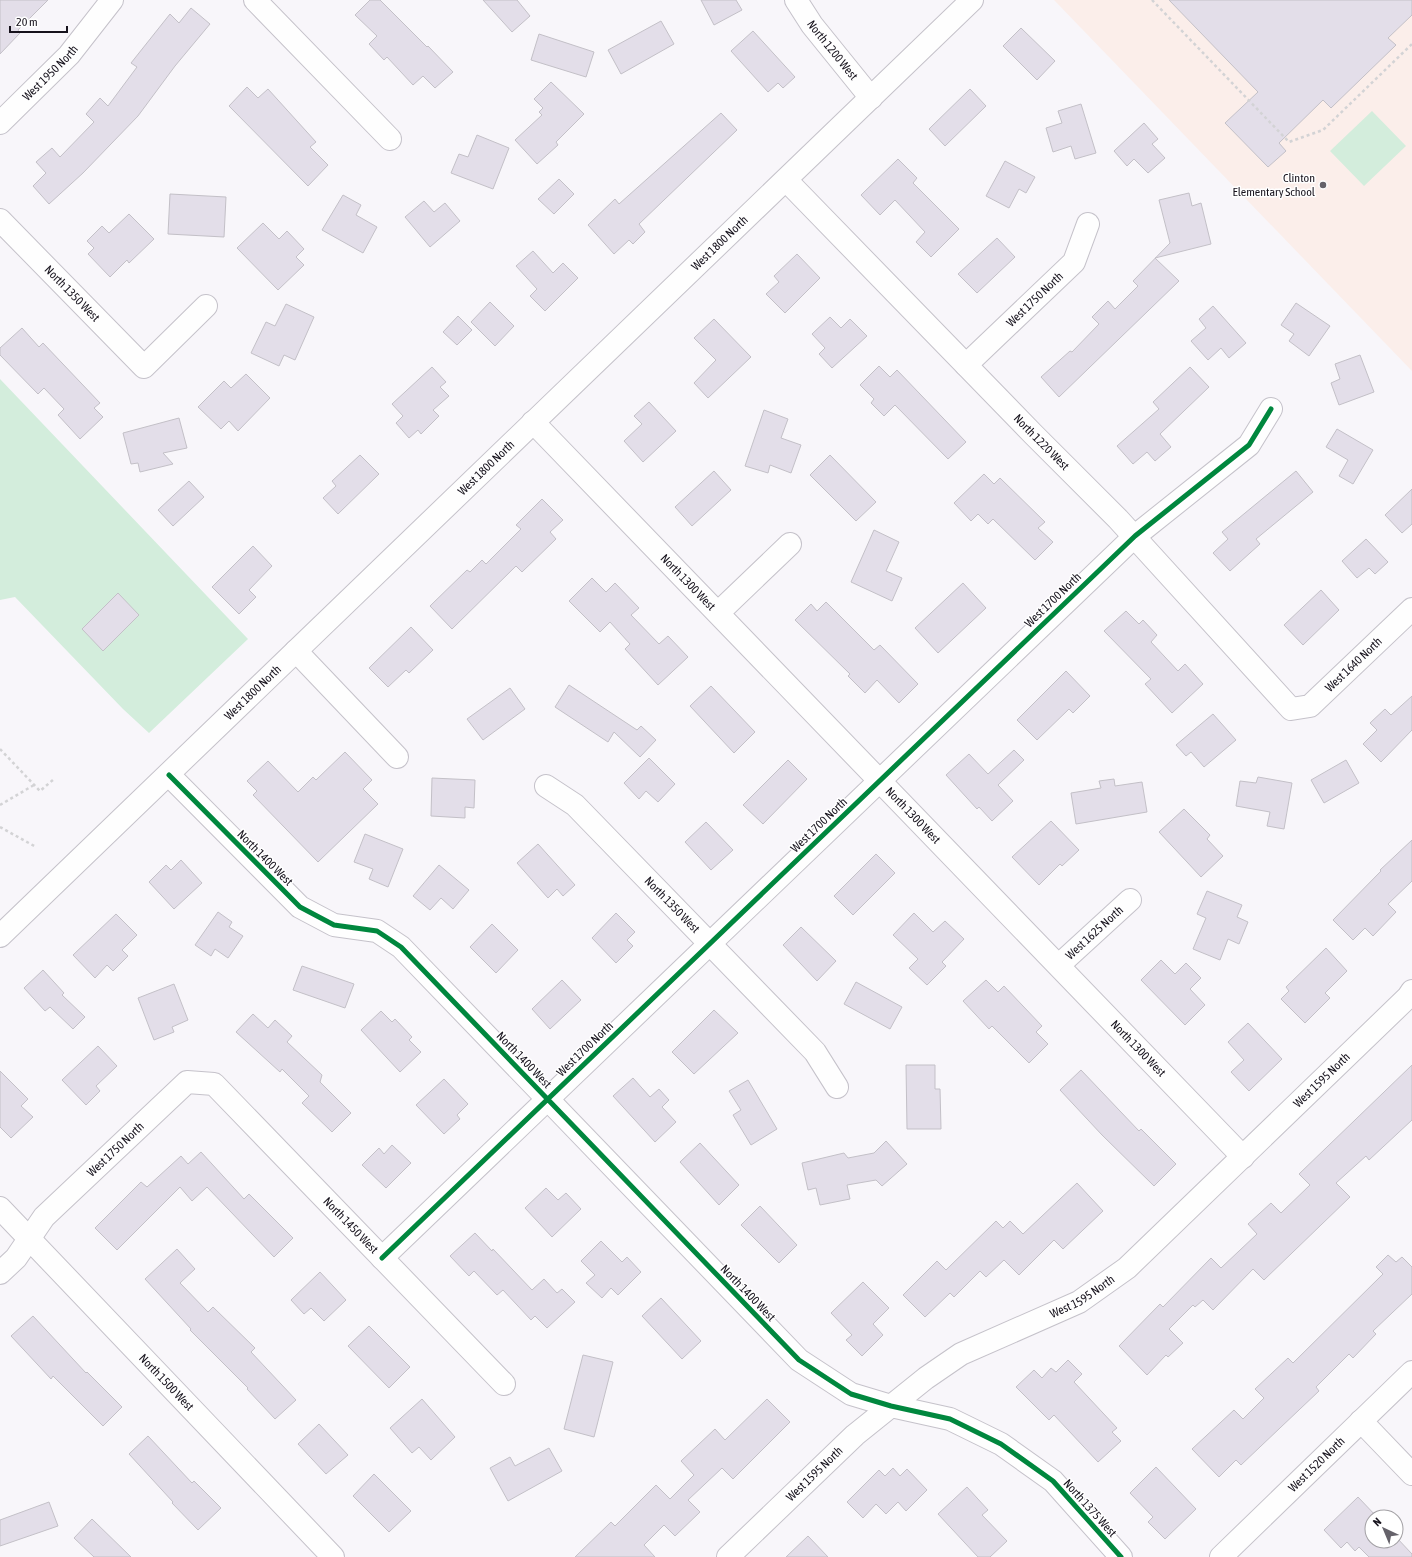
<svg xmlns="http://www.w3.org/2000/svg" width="1412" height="1557" font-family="'Asap Condensed',sans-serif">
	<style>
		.education { fill: #fbeeea }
		.green { fill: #d3eddc }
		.building { fill: #e3dee9; stroke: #c3c0c7 }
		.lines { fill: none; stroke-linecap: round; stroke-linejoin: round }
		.minor-casing { stroke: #c5c2ca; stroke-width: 24 }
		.major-casing { stroke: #c5c2ca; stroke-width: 24 }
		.path { stroke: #d3d3d5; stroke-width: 2.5; stroke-dasharray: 3 3; stroke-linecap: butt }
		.minor { stroke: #fefefe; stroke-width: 22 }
		.major { stroke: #fefefe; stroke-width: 22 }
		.cycleway-casing { stroke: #fff; stroke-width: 8 }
		.cycleway { stroke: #00873e; stroke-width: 5 }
		.poi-dot { fill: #65626a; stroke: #fff; stroke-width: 1.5 }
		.labels { text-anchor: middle; stroke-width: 3; stroke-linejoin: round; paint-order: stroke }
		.street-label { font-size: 12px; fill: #16121c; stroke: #fff }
		.poi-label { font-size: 12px; fill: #16121c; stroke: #fff; text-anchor: end }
	</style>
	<rect width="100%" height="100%" fill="#f8f6fa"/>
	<path class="education" d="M1054,0H1412V371Z"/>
	<path class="green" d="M1372,111L1406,146L1364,186L1330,151Z
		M0,379L248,639L149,733L123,709L15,597L0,600Z"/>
	<path class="building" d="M0,0H48L18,30L20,33L0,54Z
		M370,0H380L427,47L428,46L453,72L435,88L423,76L413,85L387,57L384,60L369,44L377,36L355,15Z
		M483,0H517L530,16L512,32Z
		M701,0H736L742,10L714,25Z
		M1169,0H1412V15L1388,38L1396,45L1331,108L1323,100L1279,143L1286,151L1268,167L1225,123L1258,92Z
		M191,8L210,24L175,66L138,116L83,173L49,204L33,186L46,173L36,162L52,148L60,157L94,122L86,114L100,98L108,106L137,67L131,63L170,14L179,23Z
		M661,21L674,44L621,74L608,50Z
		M1021,28L1055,61L1037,80L1003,46Z
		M753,31L795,77L783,88L778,83L768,92L731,51Z
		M539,34L594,52L586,77L531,60Z
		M551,82L584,114L556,142L558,145L537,164L515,140L542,115L539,112L543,108L534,99Z
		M247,87L258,98L268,89L316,142L310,147L328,165L308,186L229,106Z
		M970,89L986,106L945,146L929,129Z
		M1081,104L1096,153L1075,159L1071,146L1053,152L1046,128L1062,123L1058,111Z
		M721,113L737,130L639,224L645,232L633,244L629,240L614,254L588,225L615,199L619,204Z
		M1144,123L1158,139L1152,144L1165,158L1148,173L1134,159L1127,166L1114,151Z
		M477,135L509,148L493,189L451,173L459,154L468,157Z
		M898,159L917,178L913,183L959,229L931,257L916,242L925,232L895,200L880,215L861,195Z
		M1005,161L1035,177L1026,193L1019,189L1009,208L986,196Z
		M559,179L574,194L554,214L538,199Z
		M1189,193L1192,206L1201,203L1211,244L1155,258L1179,281L1059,397L1041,377L1070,351L1072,352L1099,324L1092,317L1108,301L1115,309L1138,286L1133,281L1170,243L1159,200Z
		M170,194L226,197L224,237L168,234Z
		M343,195L361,205L356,215L377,227L363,253L322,230Z
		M424,201L434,212L445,203L460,221L430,247L405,217Z
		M129,214L154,239L129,263L127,260L110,277L88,254L94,248L87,241L102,226L109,233Z
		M263,223L279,239L287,231L304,249L296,257L304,265L278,290L237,248Z
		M997,238L1015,257L977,293L958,274Z
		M533,251L553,273L563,263L578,278L545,311L530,296L537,289L516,266Z
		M797,254L820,278L785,313L766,294L779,282L774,276Z
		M490,302L514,326L495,346L471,322Z
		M1296,303L1330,326L1309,356L1289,341L1294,334L1281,325Z
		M286,304L314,317L295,360L284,355L279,366L251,353L266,322L275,326Z
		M1213,306L1246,343L1229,358L1221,348L1208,360L1191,341L1206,328L1199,319Z
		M458,316L472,330L457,345L443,332Z
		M830,317L841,328L850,319L867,336L832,368L819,354L825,348L812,334Z
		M714,319L751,357L708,398L694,383L716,360L694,338Z
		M22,328L39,347L43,343L100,403L94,408L103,417L80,439L58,415L64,409L44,388L38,394L0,355V348Z
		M1360,355L1374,392L1339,405L1331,383L1340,379L1335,364Z
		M879,366L890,377L897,370L966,442L948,459L895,405L884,416L871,403L874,399L860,385Z
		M432,367L446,382L440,387L449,396L433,410L439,416L421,434L418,430L409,438L396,423L403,416L392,404Z
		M1190,367L1209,387L1160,434L1171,447L1155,461L1147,452L1133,464L1117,446L1159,409L1153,402Z
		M246,374L270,398L238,431L229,421L221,429L198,407L224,381L231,388Z
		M649,402L676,431L643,462L624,441L642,424L634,416Z
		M764,410L788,419L781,438L801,445L791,473L770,465L768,473L745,466Z
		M179,418L187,448L163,453L173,464L140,472L138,463L131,464L123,433Z
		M1337,429L1373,450L1353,484L1339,476L1348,460L1326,447Z
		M360,455L379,474L338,514L323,498L336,486L332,481Z
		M830,455L876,502L856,521L810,475Z
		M714,471L731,490L692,526L675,507Z
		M1296,471L1313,492L1256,539L1260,544L1230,571L1213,553L1228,539L1222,532Z
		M984,474L994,484L1000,478L1045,522L1038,528L1053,542L1035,560L993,519L988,524L978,514L971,521L954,503Z
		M189,481L204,497L173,526L158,510Z
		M1412,489V524L1402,533L1385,515Z
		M542,499L563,520L550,532L556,539L522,572L516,566L452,629L430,606L467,570L470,572L482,560L486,564L521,529L516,525Z
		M874,530L899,542L886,571L902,578L892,601L851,582Z
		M1366,539L1388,562L1375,574L1369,568L1357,578L1342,561Z
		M253,546L272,566L249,590L256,597L239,614L212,587Z
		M592,578L606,592L615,583L639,608L631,615L659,644L668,636L688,657L658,685L625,649L630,644L610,622L600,632L569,601Z
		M963,583L986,608L938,653L915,628Z
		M1321,590L1339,610L1303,645L1284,625Z
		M118,593L139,615L103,651L82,629Z
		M826,602L874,650L880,645L918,684L899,703L877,680L865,693L848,676L850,674L795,620L811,604L817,611Z
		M1126,611L1139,624L1143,620L1157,635L1151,642L1178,671L1185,664L1203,684L1172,713L1145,684L1151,679L1104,631Z
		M411,627L433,650L409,673L406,670L388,687L369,668Z
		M1066,671L1090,696L1073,713L1069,709L1037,740L1017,720Z
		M569,685L637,730L641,726L656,740L640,757L614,732L608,742L555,707Z
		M711,686L755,732L734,753L690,706Z
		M510,688L525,709L483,740L467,719Z
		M1412,696V730L1381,762L1363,744L1377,730L1370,723L1385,709L1391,715Z
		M1213,714L1236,740L1204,767L1191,752L1186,756L1176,745Z
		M1014,750L1024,760L998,785L1013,801L992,821L979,807L977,809L946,775L969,754L988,774Z
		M345,752L372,780L363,789L378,804L318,862L253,795L257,791L247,781L268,761L298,792L313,777L316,780Z
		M649,758L675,784L658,802L646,791L639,799L624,783Z
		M788,760L807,779L763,824L743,805Z
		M1346,760L1359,783L1324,803L1311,780Z
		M1258,777L1292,783L1284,829L1267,826L1270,812L1236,806L1240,781L1256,783Z
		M432,778L475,780L474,808L465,807V818L431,816Z
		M1114,779L1115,786L1142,782L1147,812L1076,824L1071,793L1101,788L1099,781Z
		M1184,809L1210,835L1207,839L1223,856L1201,877L1159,832Z
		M1051,821L1079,850L1062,866L1060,864L1039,885L1012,857Z
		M706,822L733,850L711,870L685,842Z
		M365,834L403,849L388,887L369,879L373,869L354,862Z
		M1412,840V881L1388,904L1396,912L1373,936L1365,928L1353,940L1333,920L1381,871L1380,870Z
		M538,844L575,885L563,896L557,889L548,898L517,863Z
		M876,854L895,873L853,915L834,896Z
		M181,860L202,883L174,909L149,882L166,865L171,870Z
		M439,865L469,890L453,909L441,898L430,910L413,896Z
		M1207,891L1242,905L1237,917L1248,922L1239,944L1228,939L1220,960L1193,949L1206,918L1197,914Z
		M218,912L232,922L229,927L243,936L228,958L215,949L211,956L195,945Z
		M616,913L635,932L627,940L633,946L616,963L592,938Z
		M914,913L933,932L945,921L964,939L942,962L946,966L927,985L909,968L918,959L893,935Z
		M116,914L137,935L122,950L128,956L113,971L107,965L95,978L73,955Z
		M492,924L518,950L496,973L470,947Z
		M801,927L836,961L817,981L783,945Z
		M1326,948L1347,971L1325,993L1330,998L1305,1023L1281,999L1289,991L1286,987Z
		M1161,960L1175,974L1186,963L1201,978L1190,989L1205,1005L1185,1025L1141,980Z
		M302,966L354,984L345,1008L293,990Z
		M43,970L64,993L62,995L85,1017L73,1029L50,1007L45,1011L24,988Z
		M562,980L581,1000L550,1029L532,1009Z
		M986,980L998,992L1004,986L1042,1026L1036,1032L1048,1044L1029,1063L992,1026L989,1029L963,1001Z
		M856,982L902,1007L890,1029L844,1004Z
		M174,984L188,1020L172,1027L174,1032L154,1040L138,998Z
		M714,1010L738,1033L694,1074L672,1052Z
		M381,1011L392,1022L395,1019L412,1037L409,1040L421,1052L400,1072L361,1030Z
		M253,1014L268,1028L275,1020L292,1036L287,1042L322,1075L320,1082L351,1113L332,1132L302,1103L309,1096L282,1069L280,1072L236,1032Z
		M1248,1023L1282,1059L1249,1091L1231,1072L1244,1060L1228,1042Z
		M98,1046L117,1066L96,1086L100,1091L86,1105L62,1080Z
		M906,1065H935V1089H940L941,1129H907Z
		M1412,1065V1120L1369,1160L1366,1156L1336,1183L1350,1197L1264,1280L1253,1269L1213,1310L1203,1300L1195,1307L1193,1305L1169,1329L1183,1343L1168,1357L1166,1355L1147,1375L1119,1346L1160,1304L1163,1307L1211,1258L1221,1268L1257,1234L1248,1224L1271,1203L1281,1213L1310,1185L1299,1174Z
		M1081,1070L1139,1131L1141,1129L1176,1164L1154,1186L1102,1135L1060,1090Z
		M0,1071L28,1099L21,1106L33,1117L11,1138L0,1127Z
		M633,1078L650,1097L659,1089L669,1100L662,1107L676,1122L655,1142L613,1096Z
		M444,1079L468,1104L457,1115L460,1119L444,1134L416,1105Z
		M748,1080L777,1129L751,1145L733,1115L741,1110L729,1091Z
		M886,1141L907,1164L882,1186L876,1180L847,1185L850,1199L820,1205L816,1188L808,1190L802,1163L844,1153L848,1158L874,1153Z
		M700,1143L739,1185L719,1205L680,1162Z
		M392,1145L411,1163L386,1188L362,1165L379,1148L384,1154Z
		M201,1152L244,1199L249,1194L293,1238L274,1257L207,1187L192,1201L180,1187L117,1250L95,1228L141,1182L147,1187L181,1156L188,1164Z
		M1077,1183L1103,1211L1063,1249L1054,1240L1019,1275L1004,1260L986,1277L980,1271L954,1297L950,1293L925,1317L903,1295L937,1261L946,1270L996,1221L1003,1228L1010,1221L1023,1234Z
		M546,1188L558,1200L566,1193L581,1209L552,1237L525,1208Z
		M760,1206L797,1245L779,1263L741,1225Z
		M475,1233L492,1251L493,1249L532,1290L544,1279L557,1293L562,1289L575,1302L547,1328L535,1316L531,1320L503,1290L497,1295L474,1271L469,1276L450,1256Z
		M601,1241L622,1262L627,1257L641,1272L618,1295L611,1288L602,1298L586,1283L595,1275L581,1261Z
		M177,1249L195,1269L180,1283L208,1312L213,1307L255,1348L251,1352L296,1400L275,1419L247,1389L248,1388L190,1330L191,1329L145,1279Z
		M1388,1255L1396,1262L1402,1257L1412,1267V1294L1373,1331L1376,1334L1353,1358L1349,1354L1316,1387L1319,1391L1241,1465L1236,1460L1219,1477L1192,1449L1234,1410L1243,1419L1264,1398L1255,1389L1288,1358L1293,1363L1383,1274L1376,1267Z
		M320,1272L346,1300L324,1321L311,1308L304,1314L291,1300Z
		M863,1282L889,1308L873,1324L883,1335L862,1356L846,1340L852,1335L831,1313Z
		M661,1298L701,1341L682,1359L642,1316Z
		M33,1316L86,1373L87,1372L122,1407L103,1426L53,1376L51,1379L11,1336Z
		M369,1326L410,1367L389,1388L348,1346Z
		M583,1355L613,1362L594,1437L564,1429Z
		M1068,1360L1082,1374L1074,1382L1117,1428L1112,1432L1121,1441L1098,1462L1054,1415L1049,1420L1016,1387L1034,1370L1042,1378L1051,1368L1056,1372Z
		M422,1399L455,1437L431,1460L419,1447L412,1453L390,1428Z
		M767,1399L790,1422L733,1479L722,1468L688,1500L700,1512L675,1536L664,1525L644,1545L655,1557H575L611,1522L615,1526L656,1485L670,1499L694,1475L681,1461L715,1429L725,1440Z
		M319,1424L348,1455L326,1474L298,1444Z
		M148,1436L192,1483L194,1481L221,1508L198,1530L172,1503L173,1502L129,1454Z
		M549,1448L562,1471L508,1501L490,1468L510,1457L515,1466Z
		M1156,1467L1196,1509L1165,1539L1148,1522L1153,1517L1130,1493Z
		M893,1468L900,1476L907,1469L927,1490L906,1511L898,1502L886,1514L876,1504L863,1518L847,1502L879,1470L885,1476Z
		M374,1474L411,1511L389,1532L353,1496Z
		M967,1487L988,1510L982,1515L1007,1541L990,1557H978L938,1514Z
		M1358,1497L1377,1517H1372V1541H1396V1537L1412,1554V1557H1369L1359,1547L1355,1551L1347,1542L1341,1548L1324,1530Z
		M49,1502L58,1526L0,1546V1520Z
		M92,1519L131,1557H94L74,1538Z
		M808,1536L828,1557H786Z"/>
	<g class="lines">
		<defs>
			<g id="minor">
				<path d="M255,0L390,139"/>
				<path id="s1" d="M796,0L812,25L871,98"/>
				<path id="s2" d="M0,123L69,55L112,0"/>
				<path id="s3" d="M786,180L1033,434L1118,519L1291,709L1310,706L1412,609"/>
				<path id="s4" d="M0,220L144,367L206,306"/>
				<path id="s5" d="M966,365L1074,262L1088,224"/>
				<path id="s6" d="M533,422L1243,1157"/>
				<path d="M718,613L790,544"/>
				<path d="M296,651L397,757"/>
				<path d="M169,775L300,907L334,925L377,931L401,947L799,1360L851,1394L891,1406L950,1419L1001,1444L1053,1481L1121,1557"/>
				<path id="s7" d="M546,786L575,805L815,1052L837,1087"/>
				<path id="s8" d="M1059,965L1130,900"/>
				<path id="s9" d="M0,1208L333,1557"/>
				<path d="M382,1258L1135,536L1249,445L1271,409"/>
				<path id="s10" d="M0,1273L16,1258L44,1217L187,1082L214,1084L504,1384"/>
				<path d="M1361,1421L1412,1474"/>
				<path id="s11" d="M728,1557L855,1435L926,1378L961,1354L1079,1302L1127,1268L1408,997L1412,991"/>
				<path id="s12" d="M1221,1557L1412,1372"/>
			</g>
			<g id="major">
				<path id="s13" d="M0,936L972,0"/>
			</g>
		</defs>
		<use href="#minor" class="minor-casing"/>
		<use href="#major" class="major-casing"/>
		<path class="path" d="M1152,0L1289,142L1323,130L1412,44
			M0,749L40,791L54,779
			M0,805L34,785
			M0,827L36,847"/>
		<use href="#minor" class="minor"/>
		<use href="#major" class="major"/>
		<defs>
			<path id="cycleway" d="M169,775L300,907L334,925L377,931L401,947L799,1360L851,1394L891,1406L950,1419L1001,1444L1053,1481L1121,1557
				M382,1258L1135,536L1249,445L1271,409"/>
		</defs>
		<use href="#cycleway" class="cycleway-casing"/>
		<use href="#cycleway" class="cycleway"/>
	</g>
	<circle class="poi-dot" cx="1323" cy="185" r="4"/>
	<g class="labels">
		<g class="street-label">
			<text dy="4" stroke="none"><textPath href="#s1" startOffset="62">North 1200 West</textPath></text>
			<text dy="4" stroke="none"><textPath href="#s2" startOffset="71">West 1950 North</textPath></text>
			<text dy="4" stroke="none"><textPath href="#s13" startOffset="999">West 1800 North</textPath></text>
			<text dy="4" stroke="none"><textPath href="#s4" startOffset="103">North 1350 West</textPath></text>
			<text dy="4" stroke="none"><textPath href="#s5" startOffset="95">West 1750 North</textPath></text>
			<text dy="4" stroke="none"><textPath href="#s3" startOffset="366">North 1220 West</textPath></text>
			<text dy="4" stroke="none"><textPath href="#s13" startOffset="675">West 1800 North</textPath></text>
			<text dy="4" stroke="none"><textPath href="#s6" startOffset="223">North 1300 West</textPath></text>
			<text transform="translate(1053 600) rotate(-44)" y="4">West 1700 North</text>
			<text dy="4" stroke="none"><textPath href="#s3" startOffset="811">West 1640 North</textPath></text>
			<text dy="4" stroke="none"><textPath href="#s13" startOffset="351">West 1800 North</textPath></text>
			<text dy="4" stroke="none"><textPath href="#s6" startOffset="547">North 1300 West</textPath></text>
			<text transform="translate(819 825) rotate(-44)" y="4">West 1700 North</text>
			<text transform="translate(265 858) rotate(45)" y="4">North 1400 West</text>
			<text dy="4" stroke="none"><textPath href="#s7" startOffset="174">North 1350 West</textPath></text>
			<text dy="4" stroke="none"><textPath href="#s8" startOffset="48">West 1625 North</textPath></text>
			<text dy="4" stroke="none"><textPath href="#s6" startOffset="871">North 1300 West</textPath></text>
			<text transform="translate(585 1049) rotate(-44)" y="4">West 1700 North</text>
			<text transform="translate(524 1060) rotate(46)" y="4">North 1400 West</text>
			<text dy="4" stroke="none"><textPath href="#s11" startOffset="768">West 1595 North</textPath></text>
			<text dy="4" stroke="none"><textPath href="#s10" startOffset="170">West 1750 North</textPath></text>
			<text dy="4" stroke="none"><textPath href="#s10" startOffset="492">North 1450 West</textPath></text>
			<text transform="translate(748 1293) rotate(46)" y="4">North 1400 West</text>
			<text dy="4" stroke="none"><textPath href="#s11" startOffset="444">West 1595 North</textPath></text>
			<text dy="4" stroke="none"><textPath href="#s9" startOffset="241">North 1500 West</textPath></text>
			<text dy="4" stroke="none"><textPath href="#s12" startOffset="133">West 1520 North</textPath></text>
			<text dy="4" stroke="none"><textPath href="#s11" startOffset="120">West 1595 North</textPath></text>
			<text transform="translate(1090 1508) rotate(48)" y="4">North 1375 West</text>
		</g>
		<g class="poi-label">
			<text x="1315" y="182">Clinton<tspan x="1315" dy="14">Elementary School</tspan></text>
		</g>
	</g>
	<g transform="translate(1384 1529) rotate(316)"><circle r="19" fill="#ffffff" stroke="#a2a0a4"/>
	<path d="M0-3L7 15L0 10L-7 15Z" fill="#65626a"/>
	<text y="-6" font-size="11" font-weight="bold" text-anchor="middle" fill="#16121c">N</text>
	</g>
	<path d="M10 26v6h57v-6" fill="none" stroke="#16121c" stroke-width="2"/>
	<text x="16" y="26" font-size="12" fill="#16121c" stroke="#ffffff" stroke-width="3" paint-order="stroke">20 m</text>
</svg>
